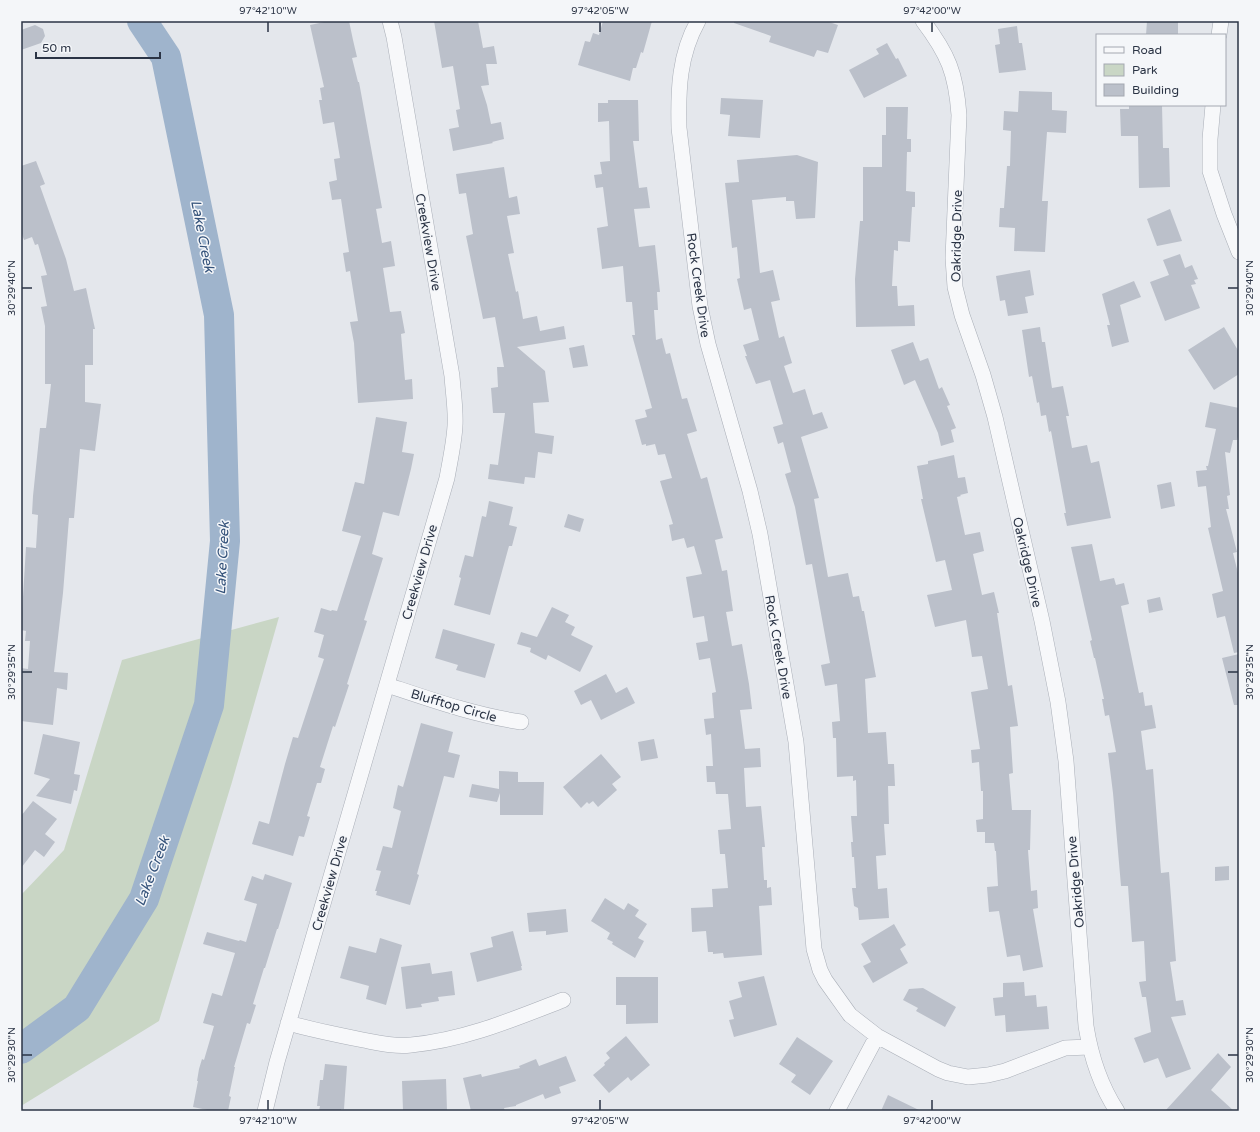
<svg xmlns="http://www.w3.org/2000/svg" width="1260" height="1132" font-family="'Varela Round',sans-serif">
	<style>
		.green { fill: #c9d6c5 }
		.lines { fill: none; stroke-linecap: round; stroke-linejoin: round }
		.river { stroke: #9fb4cc; stroke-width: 30 }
		.building { fill: #bbc0ca }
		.minor-casing { stroke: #a9aeb7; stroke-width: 16 }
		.minor { stroke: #f7f8fa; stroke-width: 15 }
		.ticks { fill: none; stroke: #2b3445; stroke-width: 1.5 }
		.labels { text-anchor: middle; stroke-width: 3; stroke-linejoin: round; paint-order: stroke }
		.street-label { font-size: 13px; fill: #2b3445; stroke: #f4f6f9 }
		.water-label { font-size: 14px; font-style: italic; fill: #34527a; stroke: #f4f6f9 }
		.neatline { fill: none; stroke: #2b3445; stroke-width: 1.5 }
		.ticks-label { font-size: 10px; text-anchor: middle; fill: #2b3445 }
	</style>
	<rect width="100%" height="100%" fill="#e4e7ec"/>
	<path class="green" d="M279,617L232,782L159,1021L21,1106V895L64,850L122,660Z"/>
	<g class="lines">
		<path class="river" d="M21,1049L77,1008L144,899L209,705L225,541L219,315L166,57L142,21"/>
	</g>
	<path class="building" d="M329,21H349L353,40L357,57L352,58L358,82H359L382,208L376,209L382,243L391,241L395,266L383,268L390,312L401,311L405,333L401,334L405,380L412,379L413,399L358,403L354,343L350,322L358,321L350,271L346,272L343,253L349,252L341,199L332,200L329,182L337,180L334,159L340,158L334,122L323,124L319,100H322L320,88L324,87L310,25Z
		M434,21H478L483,48L494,46L497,64H486L489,85L481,86L487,105L491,124L501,122L504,139L492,142L493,143L453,151L449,129L459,127L456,110L460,109L453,66L442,68Z
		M603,21H652L643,53L641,52L636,68H633L630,81L578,65L585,41L590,42L593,33L599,35Z
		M734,21H826L838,25L828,53L817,50L814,57L769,42L771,36L734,23Z
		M1147,21H1178V35H1146Z
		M35,25L43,29L45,36L41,43L21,50V30Z
		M1017,26L1019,43H1022L1026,70L999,73L995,45L1000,44L998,29Z
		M887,43L896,59L898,58L907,76L864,98L849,70L879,54L876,49Z
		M1019,91L1052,92V110L1067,111L1066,133L1047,132L1042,201H1048L1045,252L1014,251L1015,228L999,227L1000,208H1004L1007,166H1010L1011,131L1003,130L1004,111L1018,112Z
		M721,98L763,100L760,138L728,136L730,115L720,114Z
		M608,100H638L639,141H633L639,188L647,187L650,208L634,209L639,247L655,245L660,292H657L658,310H654L656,340L662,338L666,354L670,353L682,399L687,398L697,431L687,434L701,479L707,477L723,538L715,540L722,571L727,570L733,611L726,612L732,646L742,644L749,684L752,709L740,710L745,749L760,748L761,767L744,768L746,807L761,806L765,847H762L764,880H767V888L771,887L772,905L759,906L762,955L724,958L723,953L713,954V952H708L706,931L692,932L691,908L713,907L712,889L728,888L725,854H720L718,830L731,829L728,794H716L715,782H707L706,766H713L711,734L706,735L704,719L714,718L712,693L716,692L710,658L699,660L696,643L708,641L704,616L693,618L686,577L702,574L694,546L687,548L684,538L672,541L669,525L673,524L660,481L672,478L665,454L658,455L655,444L646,446V444L642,445L635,420L647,417L645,410L652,408L632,335H635L632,302H626L623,266L602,269L597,228L608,226L603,187L596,188L594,175L602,174L600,162L610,161L609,121L598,122V103H608Z
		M1129,105H1162L1163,148H1169L1170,187L1139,188L1138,136H1121L1120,109H1129Z
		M886,107H908L907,139H911V152H907L906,191L915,192V207H912L910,242L898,241V251L894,250L892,286H897L898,306L914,305L915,326L856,327L855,279L860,221H863V167H882V135H886Z
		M797,155L818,162L815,218L796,219L794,201H786V197L752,200L760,273L773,270L780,300L771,302L779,338L784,336L792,363L784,366L793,393L805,389L813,415L822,412L828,428L801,437L819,498L814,499L828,577L848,573L853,597L859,596L862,611H864L876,677L865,679L868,733L886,732L888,764H894L895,786H888L889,824H884L886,855L876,856L878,889L887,888L889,918L859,920L858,908L854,906L852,888H856L854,857H852L851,842H853L851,816H857L856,780L853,781V776L837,777L836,738H833L832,722L840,721L837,684L825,686L821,665L830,663L812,564L806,565L795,507L785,474L791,472L783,442L778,444L773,427L783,424L770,380L756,384L745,356H747L743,345L759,340L751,308L744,310L737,279L740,278L737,247L732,248L725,183L739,182L737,160Z
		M36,161L45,184L40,186L66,259L74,291L86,288L95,329H93V365H85V402L101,404L95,451L80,449L74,518H69L63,593L54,672L68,673L67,690L57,688L53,725L21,721V668L28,669L30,641H25L26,631L21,630L26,547L36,548L38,515L32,514L33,496L40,428H46L51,384H45V326L41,307L47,306L41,276L47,275L38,244L35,245L32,237L24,240L21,231V166Z
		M504,167L509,198L517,196L520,214L507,216L514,253L508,254L516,292L518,291L523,319L537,316L540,331L564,326L566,339L517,347L545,371L549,402L533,403L535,433L554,436L552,454L538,452L535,478L525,477L524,484L488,479L490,464L498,465L505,413H493L491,388L498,387L497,367H504L495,317L483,319L466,236L473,234L466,193L459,194L456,174Z
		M1170,209L1182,241L1157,246L1147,219Z
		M1180,254L1185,268L1192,265L1198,279L1194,280L1196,284L1191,285L1200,308L1165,321L1150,282L1169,275L1163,260Z
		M1030,270L1034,295L1025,297L1028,313L1008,316L1005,300L1000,301L996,276Z
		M1134,281L1141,297L1120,305L1129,342L1112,347L1107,325H1110L1102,294Z
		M1040,327L1042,342H1045L1052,388L1063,386L1069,416H1066L1072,448L1087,445L1091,463L1099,461L1111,518L1067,526L1064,513H1066L1051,431L1049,432L1046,415L1041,416L1039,402L1037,403L1032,376L1029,377L1022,330Z
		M1224,327L1239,352V374L1214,390L1188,350Z
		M913,342L920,361L928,358L939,389L942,387L950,405L947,406L956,428L951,430L954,442L941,446L938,433L915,380L904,385L891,350Z
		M584,345L588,366L573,368L569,348Z
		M1210,402L1239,408V433L1237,440H1233L1230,453L1225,452L1230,495L1227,496L1229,509H1226L1237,552L1233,553L1239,577V652L1234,653L1225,616L1217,618L1212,594L1223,591L1208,528L1211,527L1206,486L1198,487L1196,471L1207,470L1206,466H1208L1216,429L1205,427Z
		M376,417L407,422L402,452L414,454L411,469L399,516L383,512L372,554L383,558L364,620L367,621L347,684L349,685L335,727L333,726L320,767L325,769L321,783H317L307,816L310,817L304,837L299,836L293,856L252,844L259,821L269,824L285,764L293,737L298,738L324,659L318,657L324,635L314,632L321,608L331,611L332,610L337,611L361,536L342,531L355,482L364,484Z
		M954,455L958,478L965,477L968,493L960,495L961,496L957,497L965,535L980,532L984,551L973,554L982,595L994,592L999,613H997L1008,686L1012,685L1018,726L1010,727L1013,773L1009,774L1012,810H1031L1030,850H1028L1031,891L1037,890L1038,908L1033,909L1043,967L1023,971L1020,955L1007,957L999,911L989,912L987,887L998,886L996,851H995L994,843H985V832H977L976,820L983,819V791H981L979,762L972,763L971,750L980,749L971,692L988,689L982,656L972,657L966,620L935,627L927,595L952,590L945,560L936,562L921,499H923L917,466L928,464V461Z
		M1171,482L1175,506L1161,509L1157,485Z
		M489,501L513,507L509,525L517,527L512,546H509L490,615L454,605L461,578L459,577L465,555L473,557L482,516L486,517Z
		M568,514L584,519L580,532L564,527Z
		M1092,544L1100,581L1114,578L1116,585L1124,583L1129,604L1121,606L1139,693L1143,692L1145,706L1152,705L1156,728L1141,731L1146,770L1153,769L1161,873L1169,872L1176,961L1170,962L1176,1001L1183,1000L1186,1015L1171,1017L1191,1069L1166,1078L1158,1058L1144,1063L1134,1038L1151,1032L1146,997H1142L1139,982L1146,981L1144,941L1132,942L1128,886H1121L1113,793L1108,753L1116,752L1109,715L1105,716L1102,699H1104L1095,658H1094L1090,641L1092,640L1071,547Z
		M1160,597L1163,610L1149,613L1147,600Z
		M552,607L569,615L565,622L575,627L571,635L593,646L580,672L548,655L546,660L530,652L531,648L517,644L521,632L537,637Z
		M443,629L495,644L485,678L456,670L458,665L435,658Z
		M1239,654V705H1234L1222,658Z
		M606,674L616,693L627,687L635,703L601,720L591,700L581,705L574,691Z
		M421,723L453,732L448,752L460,755L454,778L444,776L417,874L419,875L410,905L376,895L377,891H375L381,871L376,870L383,846L392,848L401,811L393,808L398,785L403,787Z
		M43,734L80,742L74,774L80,775L77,791L74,790L71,804L36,796L50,779L34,774Z
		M654,739L658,758L641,761L638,742Z
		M601,754L621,777L612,784L617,790L598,807L593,801L589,804L587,802L581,808L563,787Z
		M499,771L518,772V782H544L543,815H500V793L497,802L469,797L472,784L499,789Z
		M33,801L57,819L45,834L55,842L44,857L35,850L21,868V816Z
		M1229,866V880L1215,881V867Z
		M265,874L292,883L278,929H277L265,968H264L253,1004L256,1005L250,1024L247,1023L234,1067H235L229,1096L231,1097L228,1111H212L193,1107L198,1081H197L199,1069L202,1059L204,1060L214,1026L203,1023L212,993L222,996L235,953L203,944L207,932L239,941L240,940L246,942L257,904L244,900L252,876L263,880Z
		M605,898L624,910L628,903L639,910L635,916L647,924L638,938L644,941L635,958L612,944L613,942L607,939L610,933L591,921Z
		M566,909L568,932L546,935V931L529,932L527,913Z
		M894,924L906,945L900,949L908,963L873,983L863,966L871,962L861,944Z
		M513,931L522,966H521L522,970L477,982L470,953L493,947L491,937Z
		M380,938L402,945L386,1005L366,999L369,986L340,978L349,946L376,953Z
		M430,963L432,974L452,971L455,995L438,997L439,1001L421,1004L422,1007L406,1009L401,967Z
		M764,976L777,1025L734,1037L729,1020L734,1019L729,1001L742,997L738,982Z
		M616,977H658V1023L626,1024V1005H616Z
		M1024,982L1025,996L1036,995L1037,1007L1047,1006L1049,1029L1006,1032L1005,1015L995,1016L993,998L1003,997V983Z
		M923,988L956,1007L945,1027L916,1011L918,1008L903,1000L909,989Z
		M626,1036L650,1065L631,1081L628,1077L609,1093L593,1075L605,1065L604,1063L610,1058L606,1053Z
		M797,1037L833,1061L810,1095L791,1082L796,1075L779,1064Z
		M1218,1053L1231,1067L1211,1090L1234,1111H1165Z
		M566,1056L576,1081L559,1087L561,1093L545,1099L543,1094L516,1105V1106L504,1108L505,1111H471L463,1078L481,1074L482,1077L520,1068L519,1066L536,1059L539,1066Z
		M325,1064L347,1066L344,1109H341V1111H319L320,1106H317L320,1080H323Z
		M446,1079L447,1111H403L402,1081Z
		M888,1095L921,1111H881Z"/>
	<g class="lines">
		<defs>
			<path id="minor" d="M698,21C679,55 678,90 679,128L700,306L708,344L750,491L760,534L796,742L814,949L820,970L825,980L850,1015L877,1036L938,1069L948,1073L968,1077L988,1075L1005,1071L1065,1048L1089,1047
				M923,21C948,54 956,73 959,115L953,258L955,287L962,315L983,375L995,417L1042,621L1058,702L1066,761L1086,1026C1091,1057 1100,1085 1117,1111
				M1219,35L1221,21
				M1213,105L1210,139V171L1224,214L1239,252
				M387,685C432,700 474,715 521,722
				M288,1023C313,1030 338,1035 363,1040C379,1043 395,1047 411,1045C465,1040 514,1019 563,1000
				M265,1111L277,1062L447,478C450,461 454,443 455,426C456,409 453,392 452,376L394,37L390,21
				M837,1111L877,1036"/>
		</defs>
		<use href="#minor" class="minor-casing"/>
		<use href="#minor" class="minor"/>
	</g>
	<path class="ticks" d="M268,22V32M600,22V32M932,22V32M22,288H32M1228,288H1238M22,672H32M1228,672H1238M22,1055H32M1228,1055H1238M268,1100V1110M600,1100V1110M932,1100V1110"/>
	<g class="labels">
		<g class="street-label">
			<text transform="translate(956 236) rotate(-89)" y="5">Oakridge Drive</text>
			<text transform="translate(429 242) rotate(80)" y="5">Creekview Drive</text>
			<text transform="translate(699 285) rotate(82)" y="5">Rock Creek Drive</text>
			<text transform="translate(1028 562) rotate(77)" y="5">Oakridge Drive</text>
			<text transform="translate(419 572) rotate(-74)" y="5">Creekview Drive</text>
			<text transform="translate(779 647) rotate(80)" y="5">Rock Creek Drive</text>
			<text transform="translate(454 705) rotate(16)" y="5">Blufftop Circle</text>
			<text transform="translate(1075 882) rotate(-95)" y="5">Oakridge Drive</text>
			<text transform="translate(329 883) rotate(-74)" y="5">Creekview Drive</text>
		</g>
		<g class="water-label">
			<text transform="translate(203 236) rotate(79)" y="5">Lake Creek</text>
			<text transform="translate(222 558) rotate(-87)" y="5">Lake Creek</text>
			<text transform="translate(152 871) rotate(-69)" y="5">Lake Creek</text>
		</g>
	</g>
	<rect width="1260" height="1132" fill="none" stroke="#f4f6f9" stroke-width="44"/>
	<rect x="1096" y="34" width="130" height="72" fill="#f4f6f9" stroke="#a4a8b1"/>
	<rect x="1104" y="47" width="20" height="6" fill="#f7f8fa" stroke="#a4a8b1"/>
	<text x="1132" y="54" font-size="12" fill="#2b3445">Road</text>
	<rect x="1104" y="64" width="20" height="12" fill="#c9d6c5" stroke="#a4a8b1"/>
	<text x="1132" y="74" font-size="12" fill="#2b3445">Park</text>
	<rect x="1104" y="84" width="20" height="12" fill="#bbc0ca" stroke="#a4a8b1"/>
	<text x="1132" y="94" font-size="12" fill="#2b3445">Building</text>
	<path d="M36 52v6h124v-6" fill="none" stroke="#2b3445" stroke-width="2"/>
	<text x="42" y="52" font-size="12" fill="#2b3445" stroke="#f4f6f9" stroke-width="3" paint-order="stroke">50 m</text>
	<rect x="22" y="22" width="1216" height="1088" class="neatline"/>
	<g class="ticks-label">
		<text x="268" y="14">97°42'10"W</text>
		<text x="600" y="14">97°42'05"W</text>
		<text x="932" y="14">97°42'00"W</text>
		<text transform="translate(11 288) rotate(-90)" y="4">30°29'40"N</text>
		<text transform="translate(1249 288) rotate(-90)" y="4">30°29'40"N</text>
		<text transform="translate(11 672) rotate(-90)" y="4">30°29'35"N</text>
		<text transform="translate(1249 672) rotate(-90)" y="4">30°29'35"N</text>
		<text transform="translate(11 1055) rotate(-90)" y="4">30°29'30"N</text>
		<text transform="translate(1249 1055) rotate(-90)" y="4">30°29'30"N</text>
		<text x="268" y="1124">97°42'10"W</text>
		<text x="600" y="1124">97°42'05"W</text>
		<text x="932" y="1124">97°42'00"W</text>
	</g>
</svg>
